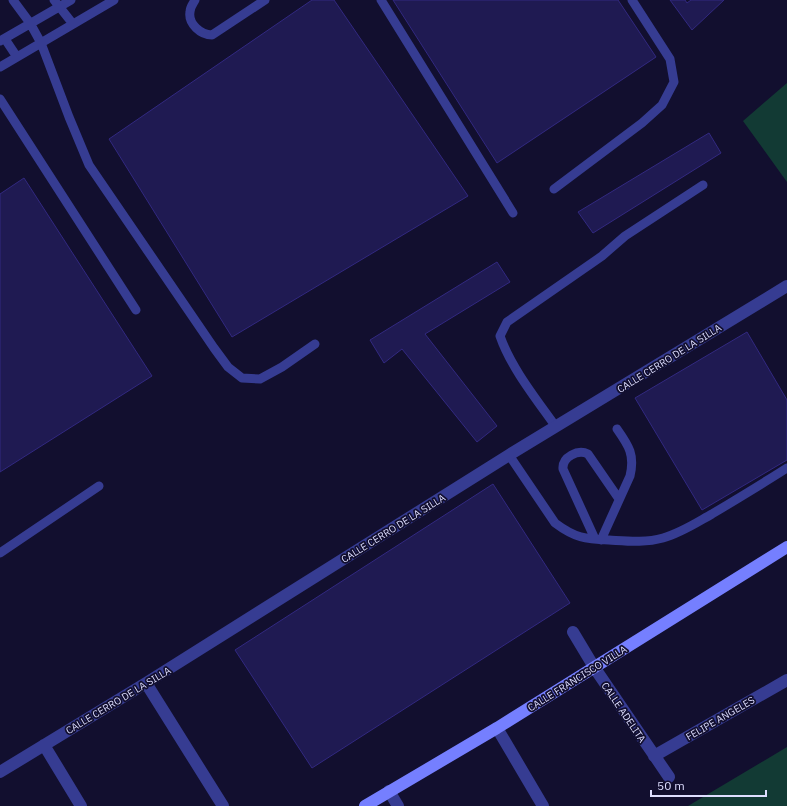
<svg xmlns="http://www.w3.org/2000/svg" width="787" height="806" font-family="'IBM Plex Sans',sans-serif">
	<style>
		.green { fill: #123a34 }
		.building { fill: #1f1a52; stroke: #322980 }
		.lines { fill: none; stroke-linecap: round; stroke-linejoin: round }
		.lane { stroke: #363c92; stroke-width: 9 }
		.street { stroke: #363c92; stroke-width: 12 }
		.secondary { stroke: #757fff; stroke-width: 12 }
		.labels { text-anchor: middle; stroke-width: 3.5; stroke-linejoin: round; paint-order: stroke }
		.street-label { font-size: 10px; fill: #dedeff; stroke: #120f2f }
	</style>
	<rect width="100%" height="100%" fill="#120f2f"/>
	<path class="green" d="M787,83V182L743,121Z
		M787,747V806H688Z"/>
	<path class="building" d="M312,0H334L468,196L232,337L109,139Z
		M393,0H618L656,57L497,163Z
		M670,0H685L687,3L691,0H724L692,30Z
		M709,133L721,153L593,233L578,212Z
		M24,178L152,376L0,472V194Z
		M497,262L510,282L425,334L497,426L477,442L402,349L384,363L370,340Z
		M747,332L787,400V460L702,510L635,398Z
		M493,484L570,603L312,768L235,650Z"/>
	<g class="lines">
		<path class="lane" d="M13,0L30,23L41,43L69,117L89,165L214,348L228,367L242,378L260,379L282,367L315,344
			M54,0L73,24
			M195,0C193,4 190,7 190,12C188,24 201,35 212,35L265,0
			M381,0L513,213
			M5,39L17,57
			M0,41L71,0
			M0,67L114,0
			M0,99L136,310
			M554,189L642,123L662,105L674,82L670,59L632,0
			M556,427C537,400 511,368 500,336L507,322L602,256L625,236L703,185
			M509,455L555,523C575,538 585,539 609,540C627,541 645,543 663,538C681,533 696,523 712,514C737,499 762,484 787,468
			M595,539L563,469C562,457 578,449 588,454L619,499
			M601,540L630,476C635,455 629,446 617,429
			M0,553L99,486"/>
		<path class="street" d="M573,632L594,667L669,777
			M146,683L223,806
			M497,728L543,806
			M44,745L81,806
			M654,756L787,680
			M0,772L146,683L509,455L787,286
			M389,791L398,806"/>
		<path class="secondary" d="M365,806L497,728L787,547"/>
	</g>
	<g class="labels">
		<g class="street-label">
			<text transform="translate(669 358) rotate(-32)" y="4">CALLE CERRO DE LA SILLA</text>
			<text transform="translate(393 528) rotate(-32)" y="4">CALLE CERRO DE LA SILLA</text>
			<text transform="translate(577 678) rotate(-32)" y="4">CALLE FRANCISCO VILLA</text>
			<text transform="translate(118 700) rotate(-31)" y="4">CALLE CERRO DE LA SILLA</text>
			<text transform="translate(624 712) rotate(56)" y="4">CALLE ADELITA</text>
			<text transform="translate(720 718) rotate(-30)" y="4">FELIPE ANGELES</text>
		</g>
	</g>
	<path d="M651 790v6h115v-6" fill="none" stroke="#dedeff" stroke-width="2"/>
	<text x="657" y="790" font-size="12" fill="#dedeff" stroke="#120f2f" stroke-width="3" paint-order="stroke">50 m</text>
</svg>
